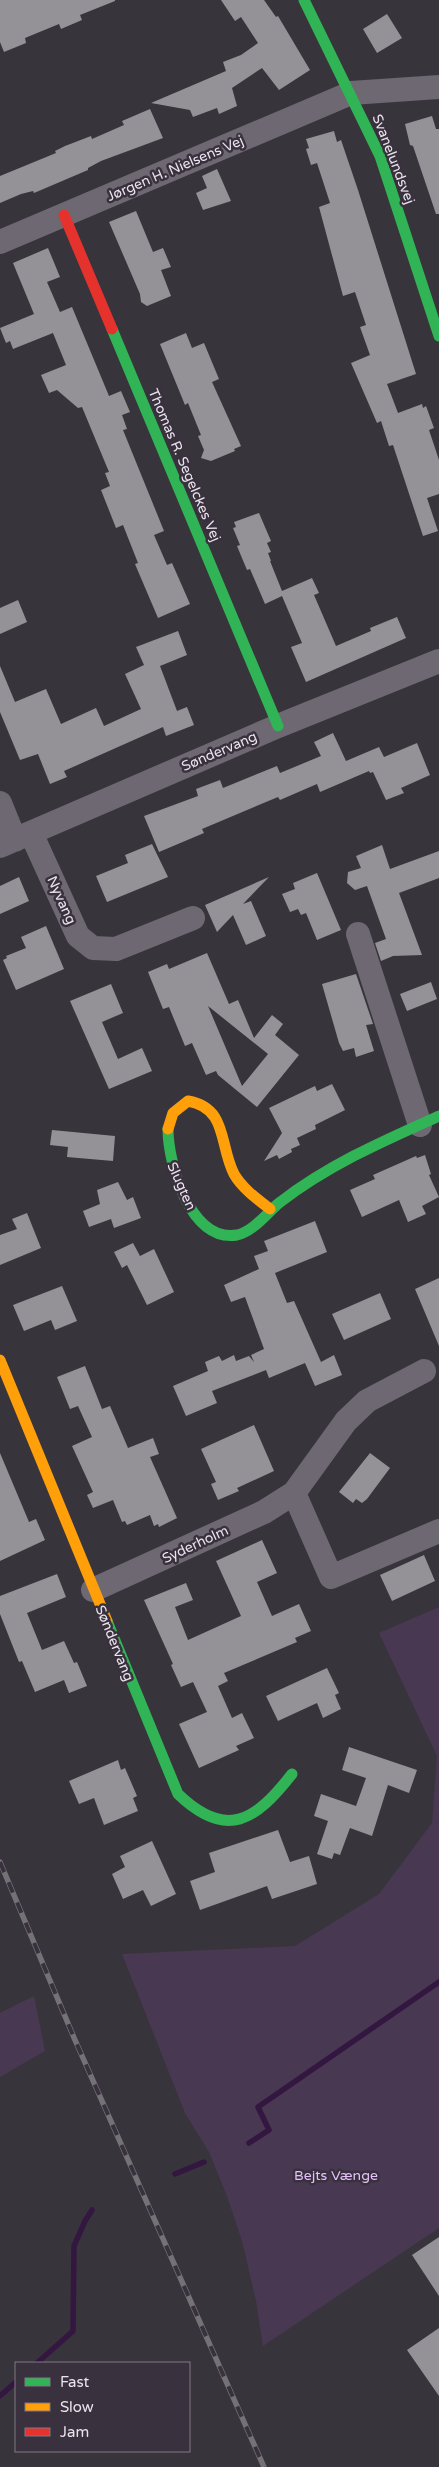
<svg xmlns="http://www.w3.org/2000/svg" width="439" height="2467" font-family="'Varela Round',sans-serif">
	<style>
		.green { fill: #483851 }
		.lines { fill: none; stroke-linecap: round; stroke-linejoin: round }
		.stream { stroke: #331740; stroke-width: 5.5 }
		.building { fill: #959297; fill-rule: evenodd }
		.street { stroke: #6d6871; stroke-width: 24 }
		.fast { stroke: #30b455; stroke-width: 11 }
		.slow { stroke: #ff9f0a; stroke-width: 11 }
		.jam { stroke: #e5322d; stroke-width: 11 }
		.rail-casing { stroke: #747177; stroke-width: 5.5 }
		.rail { stroke: #39313e; stroke-width: 4; stroke-dasharray: 11; stroke-linecap: butt }
		.labels { text-anchor: middle; stroke-width: 5; stroke-linejoin: round; paint-order: stroke }
		.street-label { font-size: 14px; fill: #eae4ed; stroke: #39313e }
		.park-label { font-size: 14px; fill: #e6bffd; stroke: #39313e }
	</style>
	<rect width="100%" height="100%" fill="#38343b"/>
	<path class="green" d="M439,1607V2228L263,2346L256,2301L242,2241L227,2196L209,2152L185,2113L122,1954L295,1946L379,1894L432,1823L437,1756L379,1633Z
		M34,1996L45,2051L0,2077V2013Z"/>
	<g class="lines">
		<path class="stream" d="M249,2143L269,2130L258,2107L439,1982
			M175,2174L204,2162
			M37,2363L73,2331L74,2246L85,2221L92,2210
			M0,2396L16,2382"/>
	</g>
	<path class="building" d="M0,0H115V1L80,15L82,20L61,29L59,24L25,38L26,43L4,52L0,42Z
		M221,0H264L276,17L278,16L310,70L279,90L262,68L232,88L237,106L219,114L217,108L193,117L190,110L151,103L226,71L223,62L241,55L258,43L241,17L235,21Z
		M387,14L402,38L377,53L363,29Z
		M150,109L163,138L101,161L88,168V170L34,193L33,191L21,194L0,203V176L56,153L55,151L65,146L91,136L92,139L124,125L122,121Z
		M432,116L436,129H439V214H436L413,146L410,145L405,124Z
		M334,131L337,142L341,140L358,190L416,374L387,384L398,413L422,404L423,408L426,406L434,428L429,430L439,460V494L427,498L438,531L423,536L393,445L389,446L381,421L377,423L351,363L370,355L360,327L366,325L355,292L343,296L319,207L330,203L317,163L311,165L306,149L309,148L306,139Z
		M217,169L231,201L203,210L196,193L207,188L202,176Z
		M136,211L153,252L163,248L171,267L161,270L171,296L147,306L141,302L140,294L109,222Z
		M48,248L60,277L47,282L60,312L72,307L109,396L121,391L130,412L122,415L127,429L123,430L164,531L154,535L167,565L172,563L190,604L158,618L135,564L138,563L123,525L116,528L101,490L110,486L105,473L109,472L82,407L78,408L57,390L49,393L41,375L66,365L53,333L13,349L10,341L6,343L0,328L34,314L13,263Z
		M186,333L192,348L204,343L219,379L212,382L241,446L234,449L235,451L211,461L201,458L204,450L198,436L201,435L188,403L185,405L160,344Z
		M259,513L271,541L267,543L271,552L268,553L271,561H270L282,591L312,578L319,593L314,595L336,646L371,631L370,628L397,617L406,638L306,682L291,647L302,643L282,596L265,604L250,569L247,570L237,546L240,545L233,528L236,527L234,522Z
		M18,600L27,622L0,634V608Z
		M178,631L187,655L160,666L177,711L187,707L194,725L166,736L163,727L64,771L67,777L50,784L38,754L20,760L0,712V666L15,702L46,689L61,724L96,708L104,726L141,709L125,674L144,665L136,647Z
		M333,733L346,761L379,747L384,757L417,743L430,775L401,788L404,793L386,800L373,772L370,773L369,771L320,792L317,784L280,800L278,797L202,829L204,833L159,852L144,816L198,796L196,789L220,780L223,788L277,766L280,773L321,756L314,742Z
		M152,844L168,877L107,902L96,876L128,863L125,855Z
		M382,845L390,869L439,851V878L399,893L422,955L393,956L381,961L375,943L386,939L367,886L355,890L347,883L348,872L361,868L356,856Z
		M317,873L341,930L317,940L306,913L301,915L298,909L290,912L282,894L295,889L293,883Z
		M19,877L29,901L0,914V886Z
		M269,877L243,904L251,901L266,936L246,945L233,915L217,932L205,905Z
		M46,926L64,969L16,990L3,960L7,958L6,956L26,948L21,937Z
		M207,953L229,1004L238,1000L254,1038L272,1015L283,1024L275,1035L299,1055L257,1107L218,1075L216,1071L206,1075L192,1043L185,1046L169,1007L163,1009L148,972L167,964L169,969ZM208,1006L268,1054L242,1086Z
		M356,974L373,1024L366,1025L374,1051L356,1057L354,1048L343,1051L339,1043L322,984Z
		M431,982L437,999L407,1011L400,994Z
		M111,984L123,1013L102,1022L118,1059L142,1048L152,1071L109,1089L70,1001Z
		M332,1084L345,1110L315,1125L316,1129L297,1138L300,1145L291,1149L292,1152L279,1159L277,1155L264,1161L282,1133L269,1108L315,1086L317,1091Z
		M52,1130L115,1136L113,1161L67,1157L68,1147L50,1145Z
		M425,1155L431,1174L429,1175L439,1197L422,1206L426,1214L408,1222L399,1200L362,1217L350,1190L375,1179L373,1175L416,1156L417,1158Z
		M118,1182L127,1200L133,1197L141,1218L114,1228L111,1219L89,1227L83,1211L100,1204L97,1190Z
		M27,1213L41,1248L0,1265V1235L17,1229L12,1219Z
		M315,1221L327,1252L275,1273L287,1303L294,1301L321,1362L334,1355L342,1375L315,1386L305,1363L269,1378L266,1370L212,1391L217,1403L186,1416L173,1386L208,1371L205,1362L219,1356L222,1361L234,1355L236,1361L249,1356L254,1362L251,1355L264,1349L245,1297L231,1302L224,1285L259,1269L254,1256L268,1251L264,1241Z
		M133,1243L140,1256L154,1249L174,1292L147,1305L127,1265L122,1268L114,1252Z
		M439,1278V1346L415,1289Z
		M62,1286L77,1321L55,1330L51,1320L24,1331L13,1305Z
		M380,1293L391,1319L344,1340L332,1314Z
		M85,1366L102,1409L110,1406L128,1448L153,1438L159,1454L150,1457L177,1518L159,1527L158,1524L154,1526L150,1515L127,1525L125,1521L122,1522L113,1500L93,1508L87,1495L93,1492L72,1446L92,1437L78,1406L70,1409L57,1377Z
		M254,1425L274,1471L237,1488L239,1491L218,1500L211,1484L216,1482L201,1449Z
		M0,1453L29,1522L36,1519L45,1540L0,1561Z
		M370,1453L390,1468L367,1499L362,1503L356,1499L353,1503L339,1492Z
		M262,1540L277,1573L257,1582L272,1616L299,1604L311,1631L295,1638L297,1642L224,1673L228,1681L218,1686L232,1718L242,1713L254,1738L236,1746L239,1750L199,1768L179,1724L207,1712L193,1682L181,1687L171,1665L173,1664L144,1600L186,1583L193,1600L175,1607L188,1640L241,1616L216,1561Z
		M424,1555L435,1581L392,1601L380,1575Z
		M57,1574L66,1597L27,1613L42,1650L64,1641L74,1663L77,1662L87,1686L69,1693L64,1680L35,1692L22,1661L19,1662L0,1614V1596Z
		M327,1668L339,1693L335,1695L341,1709L323,1718L317,1703L278,1721L266,1696Z
		M349,1747L417,1770L409,1793L388,1785L372,1836L350,1828L340,1855L334,1853L332,1859L317,1854L328,1821L314,1816L321,1794L356,1806L366,1778L342,1770Z
		M118,1760L121,1770L125,1768L137,1796L133,1798L138,1811L104,1825L94,1798L79,1804L69,1781Z
		M278,1830L290,1862L309,1856L317,1884L272,1899L267,1886L200,1910L190,1881L215,1872L209,1853Z
		M152,1841L176,1894L151,1906L143,1890L123,1899L112,1874L125,1867L120,1856Z
		M439,2237V2296L412,2255Z
		M439,2328V2396L407,2350Z"/>
	<g class="lines">
		<path class="street" d="M0,242L351,93L439,87
			M0,803L15,840
			M31,833L78,936L93,948L116,949L193,918
			M0,846L278,726L439,661
			M358,934L420,1125
			M294,1493L331,1577L439,1531
			M93,1590L264,1512L294,1493L346,1421L367,1401L424,1371"/>
		<path class="fast" d="M304,0L380,156L439,336
			M112,329L278,726
			M168,1129C168,1163 190,1243 237,1235C254,1231 267,1213 279,1203C328,1165 383,1141 439,1116
			M107,1621L178,1794C227,1841 256,1820 292,1774"/>
		<path class="slow" d="M168,1129L173,1113L188,1101C228,1108 219,1145 234,1174C242,1188 257,1199 270,1209
			M0,1360L107,1621"/>
		<path class="jam" d="M64,215L112,329"/>
		<defs>
			<path id="rail" d="M0,1862L75,2040L264,2467"/>
		</defs>
		<use href="#rail" class="rail-casing"/>
		<use href="#rail" class="rail"/>
	</g>
	<g class="labels">
		<g class="street-label">
			<text transform="translate(394 159) rotate(69)" y="5">Svanelundsvej</text>
			<text transform="translate(175 168) rotate(-23)" y="5">Jørgen H. Nielsens Vej</text>
			<text transform="translate(185 465) rotate(67)" y="5">Thomas R. Segelckes Vej</text>
			<text transform="translate(219 751) rotate(-23)" y="5">Søndervang</text>
			<text transform="translate(62 900) rotate(66)" y="5">Nyvang</text>
			<text transform="translate(182 1186) rotate(66)" y="5">Slugten</text>
			<text transform="translate(195 1544) rotate(-25)" y="5">Syderholm</text>
			<text transform="translate(115 1643) rotate(68)" y="5">Søndervang</text>
		</g>
		<g class="park-label">
			<text x="336" y="2180">Bejts Vænge</text>
		</g>
	</g>
	<rect x="15" y="2362" width="175" height="90" fill="#39313e" stroke="#807984"/>
	<rect x="25" y="2378" width="25" height="8" fill="#30b455" stroke="#807984"/>
	<text x="60" y="2387" font-size="15" fill="#eae4ed">Fast</text>
	<rect x="25" y="2403" width="25" height="8" fill="#ff9f0a" stroke="#807984"/>
	<text x="60" y="2412" font-size="15" fill="#eae4ed">Slow</text>
	<rect x="25" y="2428" width="25" height="8" fill="#e5322d" stroke="#807984"/>
	<text x="60" y="2437" font-size="15" fill="#eae4ed">Jam</text>
</svg>
